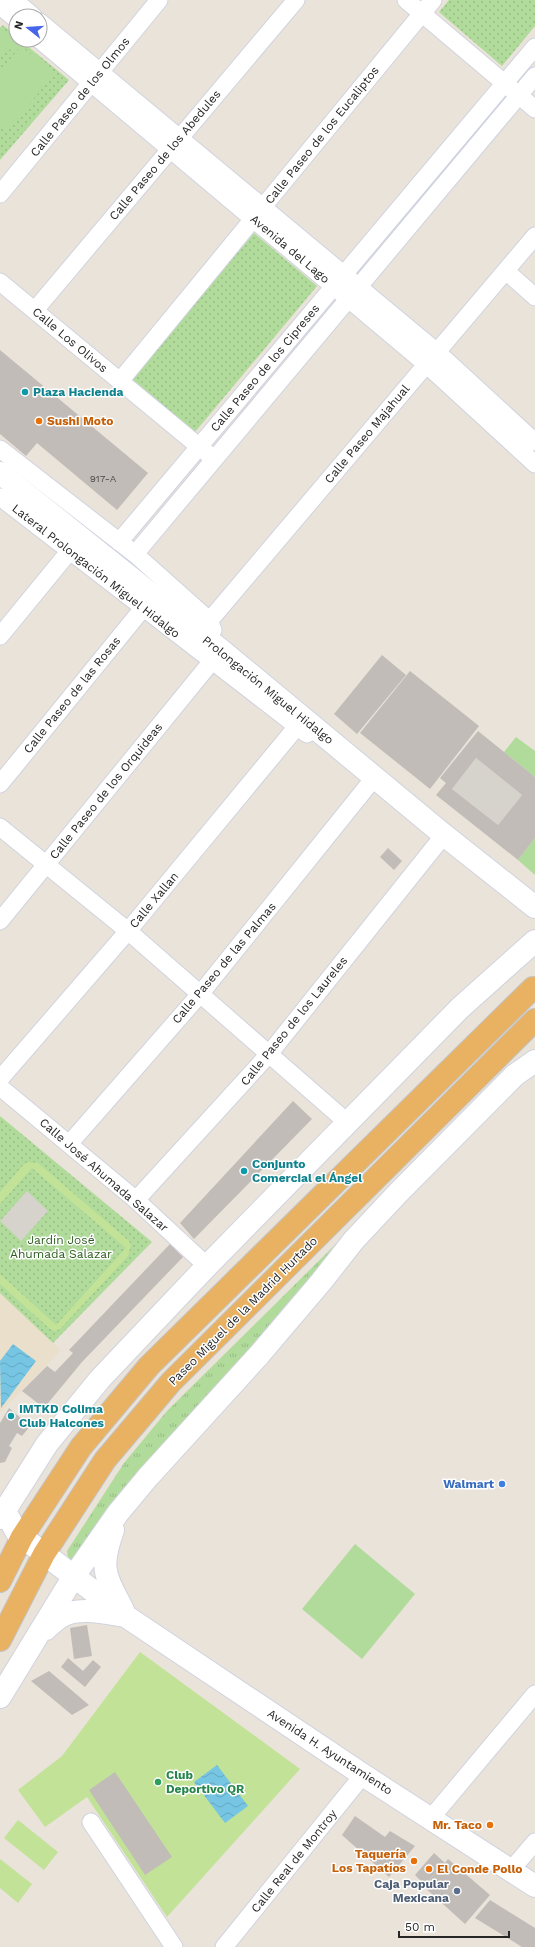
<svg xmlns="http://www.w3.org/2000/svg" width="535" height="1947" font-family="'Work Sans',sans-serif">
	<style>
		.education { fill: #e9dfca }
		.grass { fill: url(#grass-tufts) }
		.park { fill: url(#park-dots) }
		.garden { fill: #b1db9b }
		.pitch { fill: #c2e297 }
		.plaza { fill: #d6d2cc }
		.water { fill: url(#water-waves) }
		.building { fill: #c1bcb7; fill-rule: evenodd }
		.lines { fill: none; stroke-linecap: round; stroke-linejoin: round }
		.minor-casing { stroke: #d0d3df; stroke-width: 19 }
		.tertiary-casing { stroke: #d0d3df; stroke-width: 24 }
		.secondary-casing { stroke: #d0d3df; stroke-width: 24 }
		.trunk-casing { stroke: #c3c3c3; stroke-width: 24 }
		.minor { stroke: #fff; stroke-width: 17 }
		.tertiary { stroke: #fff; stroke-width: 22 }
		.secondary { stroke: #fff; stroke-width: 22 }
		.trunk { stroke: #e9b262; stroke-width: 22 }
		.culture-dot { fill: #0f9aa8; stroke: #fff; stroke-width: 1.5 }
		.food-dot { fill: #e8710a; stroke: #fff; stroke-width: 1.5 }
		.shop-dot { fill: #3f7fe0; stroke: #fff; stroke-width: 1.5 }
		.leisure-dot { fill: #2e9e5b; stroke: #fff; stroke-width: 1.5 }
		.service-dot { fill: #5c6f8a; stroke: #fff; stroke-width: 1.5 }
		.labels { text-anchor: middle; stroke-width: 3; stroke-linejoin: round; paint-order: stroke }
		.number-label { font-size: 10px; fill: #4e4c4b }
		.street-label { font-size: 12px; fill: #272727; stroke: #fff }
		.culture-label { font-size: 12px; font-weight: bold; fill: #0d838f; stroke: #fff; text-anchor: start }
		.food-label { font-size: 12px; font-weight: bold; fill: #c56008; stroke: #fff; text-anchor: start }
		.park-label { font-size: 12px; fill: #2c5d1f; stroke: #fff }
		.shop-label { font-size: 12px; font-weight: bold; fill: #366cbe; stroke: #fff; text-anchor: end }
		.leisure-label { font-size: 12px; font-weight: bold; fill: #27864d; stroke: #fff; text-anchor: start }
		.service-label { font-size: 12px; font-weight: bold; fill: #4e5e75; stroke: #fff; text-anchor: end }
	</style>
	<defs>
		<pattern id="grass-tufts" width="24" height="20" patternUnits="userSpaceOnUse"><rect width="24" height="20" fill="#b1db9b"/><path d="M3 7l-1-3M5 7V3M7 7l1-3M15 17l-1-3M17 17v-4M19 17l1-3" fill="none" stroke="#98bc86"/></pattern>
		<pattern id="park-dots" width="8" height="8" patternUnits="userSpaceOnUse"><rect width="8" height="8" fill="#b1db9b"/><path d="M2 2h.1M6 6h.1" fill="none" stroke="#98bc86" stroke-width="1.8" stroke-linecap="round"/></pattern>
		<pattern id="water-waves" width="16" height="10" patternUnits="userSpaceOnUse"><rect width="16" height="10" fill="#75c5e3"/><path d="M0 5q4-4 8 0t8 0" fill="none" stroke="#65a9c3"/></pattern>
	</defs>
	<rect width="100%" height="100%" fill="#e9e3da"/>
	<path class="education" d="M0,1293L61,1350L0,1413Z"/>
	<path class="grass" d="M346,1234L251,1354L81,1560L69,1562L67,1551L124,1463L167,1411Z"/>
	<path class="park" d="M449,0H535V26L502,66L439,12Z
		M3,25L16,36V40H20L69,80L0,160V28Z
		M254,233L317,286L195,432L132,379Z
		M0,1116L152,1242L53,1343L0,1293Z"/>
	<path class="garden" d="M0,27L21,43L13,52L8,48L0,58Z
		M21,46L54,74L6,132L0,127V72Z
		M516,737L535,751V777L504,752Z
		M535,838V875L518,860Z
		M355,1544L415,1594L362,1659L302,1609Z"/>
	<path class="pitch" d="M28,1162L38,1163L129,1241L131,1245L128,1256L60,1329L55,1331L50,1329L0,1284V1274L56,1325L126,1248L32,1168L0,1204V1192L24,1164Z
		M140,1652L300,1769L167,1917L87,1797L45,1827L18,1790L62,1756Z
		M18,1820L58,1852L44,1870L4,1838Z
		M0,1859L32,1884L18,1903L0,1888Z"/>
	<path class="plaza" d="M476,758L522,795L498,825L452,789Z
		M27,1191L48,1211L21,1241L0,1221Z"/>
	<path class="water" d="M13,1344L36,1361L1,1408L0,1361Z
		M217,1765L248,1806L225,1823L194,1782Z"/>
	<path class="building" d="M0,350L148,473L117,510L37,443L26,456L0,434Z
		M382,655L406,675L357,734L334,714Z
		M410,671L479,726L430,789L360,733Z
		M478,731L535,777V838L518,860L436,795L446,783L440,778ZM476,758L522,795L498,825L452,789Z
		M388,848L402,861L394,870L380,857Z
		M293,1101L312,1119L194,1239L180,1223Z
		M170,1244L183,1257L82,1362L44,1408L22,1391L47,1366L55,1372L73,1353L69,1350Z
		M9,1408L30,1426L22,1436L17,1433L9,1446L12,1448L5,1462L0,1463V1423Z
		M87,1625L92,1656L74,1659L70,1628Z
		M68,1658L83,1671L93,1660L101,1667L85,1687L61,1667Z
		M49,1671L89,1705L72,1715L31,1681Z
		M115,1772L172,1857L145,1875L89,1790Z
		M355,1816L385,1837L390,1831L415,1846L389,1877L342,1835Z
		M434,1853L445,1863L448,1859L490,1895L465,1924L424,1887L439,1869L425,1885L415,1875Z
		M490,1900L535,1928V1947H522L475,1918Z"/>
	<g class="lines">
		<defs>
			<path id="minor" d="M14,0L33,16
				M406,0L535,109
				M0,6L16,19
				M40,22L437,352L535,442
				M40,40L426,364L535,464
				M0,194L159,0
				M506,271L535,297
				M0,282L208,454
				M35,310L296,0
				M120,381L433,0
				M0,449L135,554L209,620L213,630
				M0,497L307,734
				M119,542L535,47
				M135,554L535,76
				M199,633L535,236
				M0,636L77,542
				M0,784L144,607
				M0,827L128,931L348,1123
				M0,921L212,661
				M0,1079L128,931L304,718
				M0,1087L136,1200L207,1266
				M69,1144L201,993L374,778
				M136,1200L269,1054L444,835
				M431,1818L535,1694
				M91,1822L174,1947
				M511,1870L535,1842
				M224,1947L363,1775"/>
			<path id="tertiary" d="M0,1508L5,1511L17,1533L127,1617L363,1775L535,1886
				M0,1518L47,1444L100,1379L207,1266L460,1008L535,941
				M113,1530C99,1569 105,1575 123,1610
				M46,1629C50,1625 55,1621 60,1617C78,1606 106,1613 125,1616
				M0,1697L74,1576L118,1513L148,1477L259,1355L321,1282L354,1240L398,1193L515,1075L535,1061"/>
			<path id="secondary" d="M0,473L221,650L444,835L535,907"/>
			<path id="trunk" d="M0,1581L22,1537L81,1447L149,1366L533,988
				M0,1640L44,1554L105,1460L171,1382L535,1020"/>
		</defs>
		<use href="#minor" class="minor-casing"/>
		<use href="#tertiary" class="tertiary-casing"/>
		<use href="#secondary" class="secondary-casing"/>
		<use href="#trunk" class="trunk-casing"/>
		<use href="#minor" class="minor"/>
		<use href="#tertiary" class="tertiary"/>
		<use href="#secondary" class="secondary"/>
		<use href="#trunk" class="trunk"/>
	</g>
	<g class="culture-dot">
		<circle cx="25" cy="392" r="4"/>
		<circle cx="244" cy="1171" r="4"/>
		<circle cx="11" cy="1416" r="4"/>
	</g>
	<g class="food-dot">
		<circle cx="39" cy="421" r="4"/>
		<circle cx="490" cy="1825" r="4"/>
		<circle cx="414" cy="1861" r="4"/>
		<circle cx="429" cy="1869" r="4"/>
	</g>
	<circle class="shop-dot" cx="502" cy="1484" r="4"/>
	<circle class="leisure-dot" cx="158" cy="1782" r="4"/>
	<circle class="service-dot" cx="457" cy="1891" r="4"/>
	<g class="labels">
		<g class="number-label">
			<text x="103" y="482">917-A</text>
		</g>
		<g class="street-label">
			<text transform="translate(80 97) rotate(-51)" y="4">Calle Paseo de los Olmos</text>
			<text transform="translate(322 135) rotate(-51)" y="4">Calle Paseo de los Eucaliptos</text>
			<text transform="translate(165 155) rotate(-50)" y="4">Calle Paseo de los Abedules</text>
			<text transform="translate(290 249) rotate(40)" y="4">Avenida del Lago</text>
			<text transform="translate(70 340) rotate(40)" y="4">Calle Los Olivos</text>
			<text transform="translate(265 368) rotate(-50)" y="4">Calle Paseo de los Cipreses</text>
			<text transform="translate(367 434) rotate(-50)" y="4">Calle Paseo Majahual</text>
			<text transform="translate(96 571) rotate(38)" y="4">Lateral Prolongación Miguel Hidalgo</text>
			<text transform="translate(268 690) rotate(39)" y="4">Prolongación Miguel Hidalgo</text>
			<text transform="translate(72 695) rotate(-51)" y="4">Calle Paseo de las Rosas</text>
			<text transform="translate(106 791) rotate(-51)" y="4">Calle Paseo de los Orquideas</text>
			<text transform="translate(154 900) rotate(-50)" y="4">Calle Xallan</text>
			<text transform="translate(224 963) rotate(-50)" y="4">Calle Paseo de las Palmas</text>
			<text transform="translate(294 1021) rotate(-51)" y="4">Calle Paseo de los Laureles</text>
			<text transform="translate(104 1175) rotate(41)" y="4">Calle José Ahumada Salazar</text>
			<text transform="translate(243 1311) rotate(-45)" y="4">Paseo Miguel de la Madrid Hurtado</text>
			<text transform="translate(330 1752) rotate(33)" y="4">Avenida H. Ayuntamiento</text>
			<text transform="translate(294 1861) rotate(-51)" y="4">Calle Real de Montroy</text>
		</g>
		<g class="culture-label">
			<text x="33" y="396">Plaza Hacienda</text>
			<text x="252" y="1168">Conjunto<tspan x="252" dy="14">Comercial el Ángel</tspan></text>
			<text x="19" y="1413">IMTKD Colima<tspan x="19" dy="14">Club Halcones</tspan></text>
		</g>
		<g class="food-label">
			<text x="47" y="425">Sushi Moto</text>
			<text x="482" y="1829" text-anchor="end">Mr. Taco</text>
			<text x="406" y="1858" text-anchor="end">Taquería<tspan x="406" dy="14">Los Tapatíos</tspan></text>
			<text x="437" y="1873">El Conde Pollo</text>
		</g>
		<g class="park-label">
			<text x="61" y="1244">Jardín José<tspan x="61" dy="14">Ahumada Salazar</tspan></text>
		</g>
		<g class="shop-label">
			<text x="494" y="1488">Walmart</text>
		</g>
		<g class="leisure-label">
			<text x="166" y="1779">Club<tspan x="166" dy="14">Deportivo QR</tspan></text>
		</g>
		<g class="service-label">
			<text x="449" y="1888">Caja Popular<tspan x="449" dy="14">Mexicana</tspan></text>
		</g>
	</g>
	<g transform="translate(28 28) rotate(287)"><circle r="19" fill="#ffffff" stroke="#a9a9a9"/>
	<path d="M0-3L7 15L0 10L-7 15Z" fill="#4765e9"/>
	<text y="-6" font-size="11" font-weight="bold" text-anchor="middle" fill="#272727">N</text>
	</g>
	<path d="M399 1931v6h110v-6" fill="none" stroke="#272727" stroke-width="2"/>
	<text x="405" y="1931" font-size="12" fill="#272727" stroke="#ffffff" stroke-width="3" paint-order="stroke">50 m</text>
</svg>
